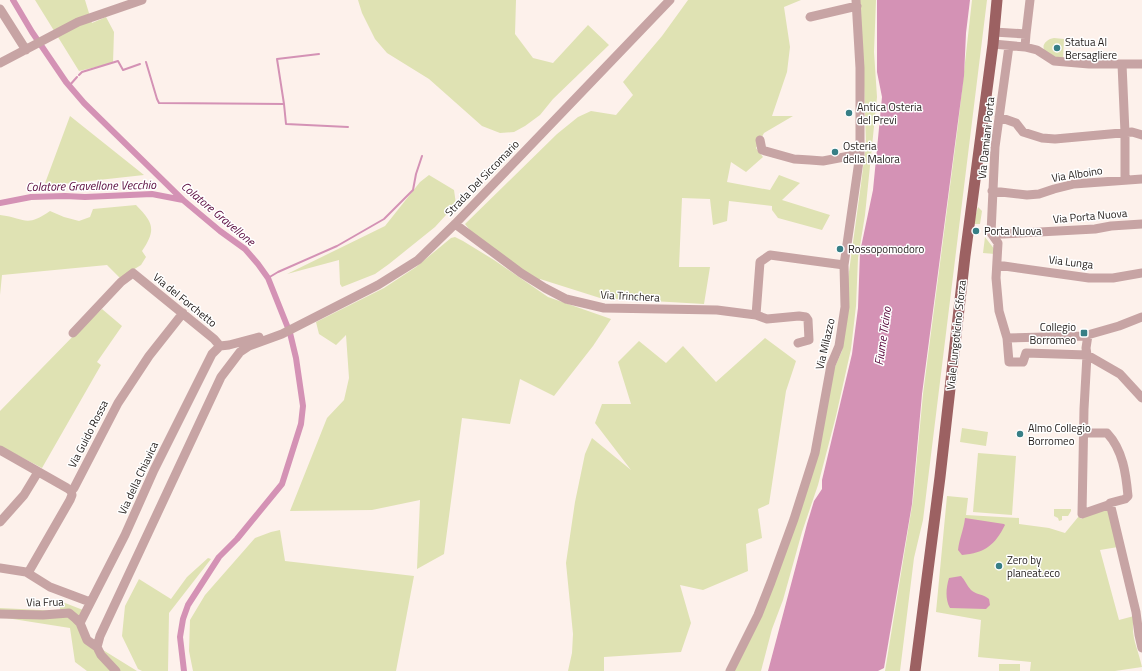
<svg xmlns="http://www.w3.org/2000/svg" width="1142" height="671" font-family="'Titillium Web',sans-serif">
	<style>
		.green { fill: #dfe2b3 }
		.water { fill: #d492b5 }
		.lines { fill: none; stroke-linecap: round; stroke-linejoin: round }
		.stream { stroke: #d492b5; stroke-width: 2 }
		.canal { stroke: #d492b5; stroke-width: 6 }
		.minor { stroke: #c7a4a4; stroke-width: 9 }
		.major { stroke: #9c6162; stroke-width: 11 }
		.poi-dot { fill: #377f86; stroke: #fff; stroke-width: 1.5 }
		.labels { text-anchor: middle; stroke-width: 3; stroke-linejoin: round; paint-order: stroke }
		.poi-label { font-size: 11px; fill: #272220; stroke: #fff; text-anchor: start }
		.street-label { font-size: 11px; fill: #272220; stroke: #fff }
		.water-label { font-size: 12px; font-style: italic; fill: #590a3e; stroke: #fff }
	</style>
	<rect width="100%" height="100%" fill="#fdf1eb"/>
	<path class="green" d="M35,0H85L92,23L106,17L114,32L113,63L79,71Z
		M358,0H516L515,34L533,58L553,63L588,25L609,45L553,99L540,115L525,126L514,132L500,133L482,126L429,79L387,53L375,39L362,13Z
		M688,0H801L784,7L790,47L787,72L772,116H793L764,133L756,148L763,157L746,172L731,162L727,182L770,190L779,175L800,183L782,200L830,215L822,230L778,218L772,210V206L729,201L727,221L713,225L710,199L682,198L679,267H710L704,304L600,298L540,279L539,282L473,234L465,224L557,134L578,117L591,111L616,115L633,95L623,82L662,36Z
		M858,0H876L874,52L877,97L865,215L858,258L856,306L851,349L836,416L818,485L802,532L783,600L772,629L761,671H734L777,576L834,369L842,351L847,309L848,279L861,184L866,144L863,55Z
		M972,0H987L923,520L914,558L900,671H885L913,500L923,394L958,125Z
		M1054,38L1064,39L1063,58C1057,58 1052,57 1047,53C1039,47 1046,39 1054,38Z
		M70,116L144,175L44,186Z
		M429,175L454,190L456,204L435,227L389,264L375,274L342,287L340,284L339,260L287,274L385,226L420,182Z
		M136,205C154,223 156,230 142,251L146,257L141,265L120,278L107,265L2,275L0,295V215C25,218 26,228 50,211L64,217L79,221L90,217L93,209Z
		M978,207L982,211L980,224H973Z
		M455,237L463,241L494,260L548,297L611,319L593,346L554,396L520,379L510,424L462,418L444,554L417,569L420,500L372,510L290,511L327,418L344,400L349,378L346,335L336,345L319,334L316,322L384,288L416,267L451,238Z
		M985,237L995,250V254L983,253Z
		M102,309L122,326L97,362L101,365L42,468L0,446V411L82,327Z
		M765,338L796,361L786,391L769,504L758,509L762,538L746,544L748,571L703,590L680,585L691,623L681,652L604,657V671H568L572,653L573,634L566,563L575,502L585,454L592,438L631,470L595,423L602,404H631L618,362L639,341L666,363L683,346L716,382Z
		M962,428L988,432L986,446L960,442Z
		M978,453L1016,456L1012,515L973,512Z
		M947,496L968,498L966,515L1019,518V524L1049,528L1065,533L1079,516L1081,519L1109,505L1118,547L1100,550L1119,620L1134,616C1130,637 1138,648 1142,667L1115,671H1030L1031,662L978,657L981,620L936,612Z
		M1054,509H1071V511L1068,516H1062V520L1059,521L1058,518L1054,516Z
		M280,530L285,561L414,576L396,671H193L189,651L190,620L205,595L255,538L271,532Z
		M208,558L211,559L169,613L168,671H142L138,669L122,636L125,606L139,579L171,599L187,577Z
		M60,601L83,610L80,618L90,639L103,650L137,671H87L75,662L70,628L0,617V608L60,611Z
		M999,664H1020V671H999Z"/>
	<path class="water" d="M877,0H970L966,33L964,76L922,394L912,504L884,668L878,671H768L807,524L814,501L822,489V480L852,354L858,308L860,252L873,190L882,97L877,72Z
		M965,518L1004,524L1005,525C995,545 985,553 962,555L958,550C959,539 964,529 965,518Z
		M961,576C965,580 967,586 971,590C976,595 984,594 989,599L990,605L986,609L950,608C945,599 946,588 949,578Z"/>
	<g class="lines">
		<path class="stream" d="M319,54L277,59L284,104L286,124L348,127
			M146,62L157,99L159,103L284,104
			M79,75L82,72L118,61L123,70L140,64
			M69,86L77,77
			M268,278L278,272L337,246L384,219L413,190L416,174L422,156"/>
		<path class="canal" d="M13,0L32,32L66,82L84,103L183,200L220,231L245,249L258,264L268,278L290,333L296,358L303,406L301,424L282,484L237,539L219,557L188,605L183,619L180,637L184,671
			M0,203L31,197L65,196L85,197L152,194L183,200"/>
		<path class="minor" d="M0,9L26,50
			M810,17L857,6
			M1026,34L1030,0
			M993,44L1025,47L1026,34L994,32
			M1025,47L1037,50L1054,61L1089,64H1142
			M0,63L78,22L142,0
			M1122,64L1125,133V180
			M999,117L1016,123L1023,132L1042,138L1055,139L1132,132L1142,135
			M760,140L762,150L794,159L810,160L823,161L860,154
			M992,191L1027,195L1039,194L1054,189L1074,184L1142,179
			M455,224L521,273L545,288L566,299L604,308L717,310L756,315L760,262L770,255L844,265
			M991,233L995,147L1009,46
			M991,233L1002,234L1095,229L1111,226L1142,224
			M991,233L998,243L996,278L999,311L1007,338
			M997,265L1089,278H1113L1142,273
			M756,315L767,319L799,316L806,317L808,320L809,340L798,343
			M73,333L121,282L133,273L214,339L220,346
			M1088,335L1086,348L1087,355L1026,353L1023,362H1009L1007,338L1084,336L1119,326L1142,317
			M1084,433H1107C1123,450 1126,474 1128,496L1125,499L1110,503L1136,612L1139,635L1142,648
			M0,450L67,488L71,491
			M1111,504L1082,514L1084,409L1087,355L1120,374L1142,398
			M0,522L24,495L38,472
			M0,568L26,572L50,587L90,602
			M28,573L70,500L72,495L71,491L74,488L118,403L149,356L183,313
			M0,614L43,615L69,613L75,618L80,623L87,640L97,647
			M80,623L125,535L154,470L212,354L220,346L229,345L259,337
			M97,647L100,636L221,377L240,352L249,346L282,334L378,285L418,260L455,224L670,0
			M97,647L101,655L116,671
			M730,671L758,615L771,582L794,519L815,453L831,365L839,346L845,307L844,265L860,154V68L856,0"/>
		<path class="major" d="M915,671L940,477L965,256L993,44L997,0"/>
	</g>
	<g class="poi-dot">
		<circle cx="1057" cy="48" r="4"/>
		<circle cx="849" cy="113" r="4"/>
		<circle cx="835" cy="152" r="4"/>
		<circle cx="976" cy="231" r="4"/>
		<circle cx="840" cy="249" r="4"/>
		<rect x="1080" y="329" width="8" height="8" rx="2"/>
		<circle cx="1020" cy="434" r="4"/>
		<circle cx="999" cy="566" r="4"/>
	</g>
	<g class="labels">
		<g class="poi-label">
			<text x="1065" y="46">Statua Al<tspan x="1065" dy="13">Bersagliere</tspan></text>
			<text x="857" y="111">Antica Osteria<tspan x="857" dy="13">del Previ</tspan></text>
			<text x="843" y="150">Osteria<tspan x="843" dy="13">della Malora</tspan></text>
			<text x="984" y="235">Porta Nuova</text>
			<text x="848" y="253">Rossopomodoro</text>
			<text x="1076" y="331" text-anchor="end">Collegio<tspan x="1076" dy="13">Borromeo</tspan></text>
			<text x="1028" y="432">Almo Collegio<tspan x="1028" dy="13">Borromeo</tspan></text>
			<text x="1007" y="564">Zero by<tspan x="1007" dy="13">planeat.eco</tspan></text>
		</g>
		<g class="street-label">
			<text transform="translate(986 138) rotate(-84)" y="4">Via Damiani Porta</text>
			<text transform="translate(1077 174) rotate(-9)" y="4">Via Alboino</text>
			<text transform="translate(482 178) rotate(-46)" y="4">Strada Del Siccomario</text>
			<text transform="translate(1090 216) rotate(-5)" y="4">Via Porta Nuova</text>
			<text transform="translate(1071 262) rotate(7)" y="4">Via Lunga</text>
			<text transform="translate(630 296) rotate(3)" y="4">Via Trinchera</text>
			<text transform="translate(185 300) rotate(39)" y="4">Via del Forchetto</text>
			<text transform="translate(956 335) rotate(-84)" y="4">Viale Lungoticino Sforza</text>
			<text transform="translate(825 344) rotate(-77)" y="4">Via Milazzo</text>
			<text transform="translate(88 434) rotate(-63)" y="4">Via Guido Rossa</text>
			<text transform="translate(138 478) rotate(-65)" y="4">Via della Chiavica</text>
			<text transform="translate(45 602) rotate(-1)" y="4">Via Frua</text>
		</g>
		<g class="water-label">
			<text transform="translate(91 186) rotate(-1)" y="4">Colatore Gravellone Vecchio</text>
			<text transform="translate(218 214) rotate(40)" y="4">Colatore Gravellone</text>
			<text transform="translate(883 336) rotate(-82)" y="4">Fiume Ticino</text>
		</g>
	</g>
</svg>
